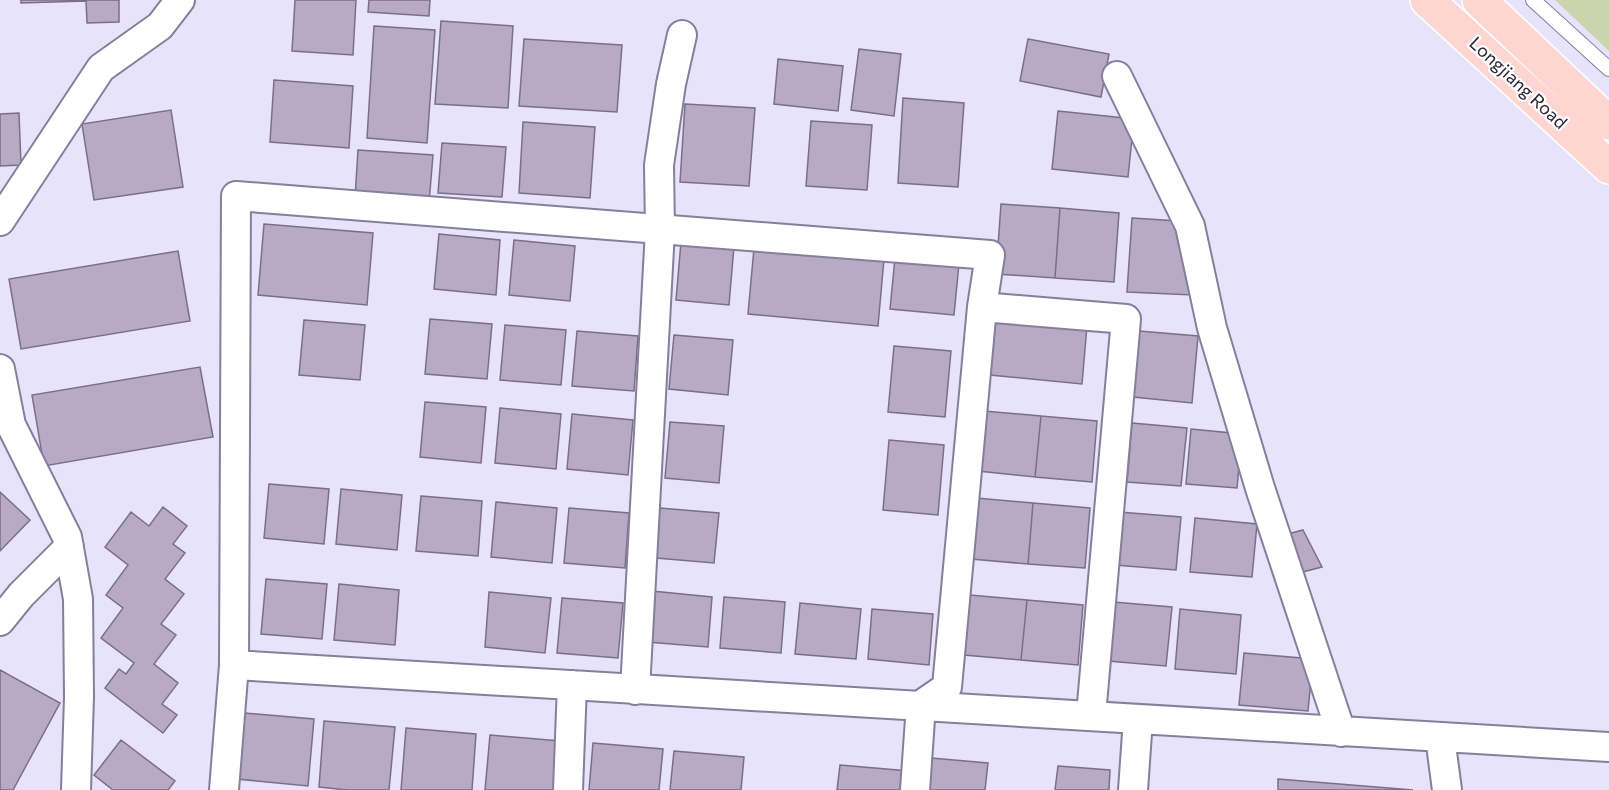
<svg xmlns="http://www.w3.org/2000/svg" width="1609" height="790" font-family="Commissioner,sans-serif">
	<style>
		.green { fill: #cbd5ad }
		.building { fill: #b8aac6; stroke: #7b6e88; stroke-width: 1.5 }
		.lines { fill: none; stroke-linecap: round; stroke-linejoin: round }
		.lane-casing { stroke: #847f9a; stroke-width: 16 }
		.street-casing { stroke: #847f9a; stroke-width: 32 }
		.primary-casing { stroke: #fff; stroke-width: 36 }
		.lane { stroke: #fff; stroke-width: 14 }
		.street { stroke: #fff; stroke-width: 28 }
		.primary { stroke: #fed6d1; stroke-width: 33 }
		.labels { text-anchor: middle; stroke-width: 4.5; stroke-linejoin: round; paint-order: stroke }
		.street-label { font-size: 18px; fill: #272531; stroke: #fff }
	</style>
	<rect width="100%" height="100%" fill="#e7e3fb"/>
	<path class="green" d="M1555,0H1609V51Z"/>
	<path class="building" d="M21,0H119V22L87,23L86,1L21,3Z
		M295,0H356L353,55L292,51Z
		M369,0H430L429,16L368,12Z
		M441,21L513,26L508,108L435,104Z
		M374,26L435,30L427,143L367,138Z
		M524,39L622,45L617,112L519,106Z
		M1028,39L1109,54L1101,97L1020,81Z
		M859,49L901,54L894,116L851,110Z
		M778,59L843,66L838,111L774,104Z
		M274,80L353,86L349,148L270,142Z
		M903,98L964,103L958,187L898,183Z
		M685,104L755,108L749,186L680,182Z
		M171,110L183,187L94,200L82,124Z
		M1058,111L1134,119L1128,177L1052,169Z
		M19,113L21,165L0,166V114Z
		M811,121L872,125L867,190L806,186Z
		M523,122L595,127L590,198L519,193Z
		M442,143L506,147L502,197L438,193Z
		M358,150L433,155L429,203L355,198Z
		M1001,204L1060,208L1055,278L996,274Z
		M1060,208L1119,213L1114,282L1055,278Z
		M1132,218L1179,221L1193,295L1127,292Z
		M264,224L373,233L367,305L258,295Z
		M439,234L500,240L496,295L434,289Z
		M514,240L575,246L570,301L509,295Z
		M681,242L734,246L729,305L676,300Z
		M754,248L884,259L878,326L748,314Z
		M178,251L190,321L21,349L9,279Z
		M895,258L959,264L954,315L890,309Z
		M995,318L1087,326L1082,384L990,375Z
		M430,319L492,324L487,379L425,374Z
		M304,320L365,325L360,380L299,375Z
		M505,325L566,330L561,385L500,380Z
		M577,331L638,336L634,391L572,386Z
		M1139,331L1198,336L1192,403L1133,397Z
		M674,335L733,340L728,395L669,389Z
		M894,346L951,351L945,417L888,412Z
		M200,367L213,437L44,466L32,395Z
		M425,402L486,407L481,463L420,457Z
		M500,408L561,414L556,469L495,463Z
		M984,411L1041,416L1035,477L978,471Z
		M572,414L633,420L628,475L567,469Z
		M1041,416L1097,421L1092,482L1035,477Z
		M670,422L724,426L719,483L665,478Z
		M1132,423L1187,428L1181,486L1127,482Z
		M1191,429L1242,434L1237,488L1186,484Z
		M889,440L944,445L938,515L883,510Z
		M269,484L329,489L324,544L264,538Z
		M341,489L402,495L397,550L336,544Z
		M0,492L30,520L0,551Z
		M421,496L482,501L478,556L416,551Z
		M976,498L1033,503L1028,564L971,559Z
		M496,502L557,508L552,563L491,557Z
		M1033,503L1090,508L1085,568L1028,564Z
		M163,507L187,526L173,544L185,553L165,579L184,594L161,624L176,635L154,664L178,683L162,704L177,715L163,733L105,688L119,669L126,674L134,663L101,638L123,608L106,595L128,565L105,547L131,512L149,526Z
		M569,508L629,513L625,568L564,563Z
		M660,508L719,513L714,563L656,558Z
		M1119,512L1181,517L1176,570L1115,565Z
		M1195,518L1257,524L1252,577L1190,572Z
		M1303,530L1322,567L1295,574L1284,535Z
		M266,579L327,584L322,639L261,634Z
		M339,584L399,590L395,645L334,640Z
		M652,591L712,597L708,647L647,642Z
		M489,592L551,598L545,653L485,647Z
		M970,595L1027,600L1021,660L964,655Z
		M724,597L785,602L781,653L720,648Z
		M562,598L623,603L618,658L557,653Z
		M1027,600L1083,605L1078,665L1021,660Z
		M1113,602L1172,607L1166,666L1108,661Z
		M800,603L861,609L856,659L795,654Z
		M872,609L933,614L929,665L868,659Z
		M1180,609L1241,615L1236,674L1175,669Z
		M1244,653L1313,659L1308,711L1239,705Z
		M0,670L60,703L13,790H0Z
		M244,713L314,719L308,786L237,779Z
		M324,721L395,727L389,790H347L319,787Z
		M406,728L476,734L472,790H401Z
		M490,735L560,741L556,790H485Z
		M121,740L175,781L168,790H113L94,775Z
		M593,743L663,749L659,790H589Z
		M674,751L744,757L741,790H670Z
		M931,758L988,763L985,790H928Z
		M840,765L909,771L908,790H837Z
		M1058,766L1110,770L1109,790H1055Z
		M1278,779L1413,790H1278Z"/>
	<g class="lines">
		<defs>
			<path id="lane" d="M1533,0L1609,69"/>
			<path id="street" d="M1117,76L1190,226L1212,328L1260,488L1341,732
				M0,221L101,68L160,26L180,0
				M982,307L1126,319L1091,715
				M0,369L11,425L67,537L78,599L79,697L76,790
				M0,621L21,595L69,547
				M234,665L1609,747
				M635,690L660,230L659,165L671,84L682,35
				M1440,737L1447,790
				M224,790L234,665L236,196L990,255L982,307L947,687L921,705
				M568,790L572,685
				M915,790L921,705
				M1133,790L1138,719"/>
			<path id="primary" d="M1427,0L1609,167
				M1479,0L1609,123"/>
		</defs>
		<use href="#lane" class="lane-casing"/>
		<use href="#street" class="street-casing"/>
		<use href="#primary" class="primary-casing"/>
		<use href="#lane" class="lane"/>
		<use href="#street" class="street"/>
		<use href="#primary" class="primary"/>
	</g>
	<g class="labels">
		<g class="street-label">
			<text transform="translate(1518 83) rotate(43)" y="6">Longjiang Road</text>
		</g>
	</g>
</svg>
